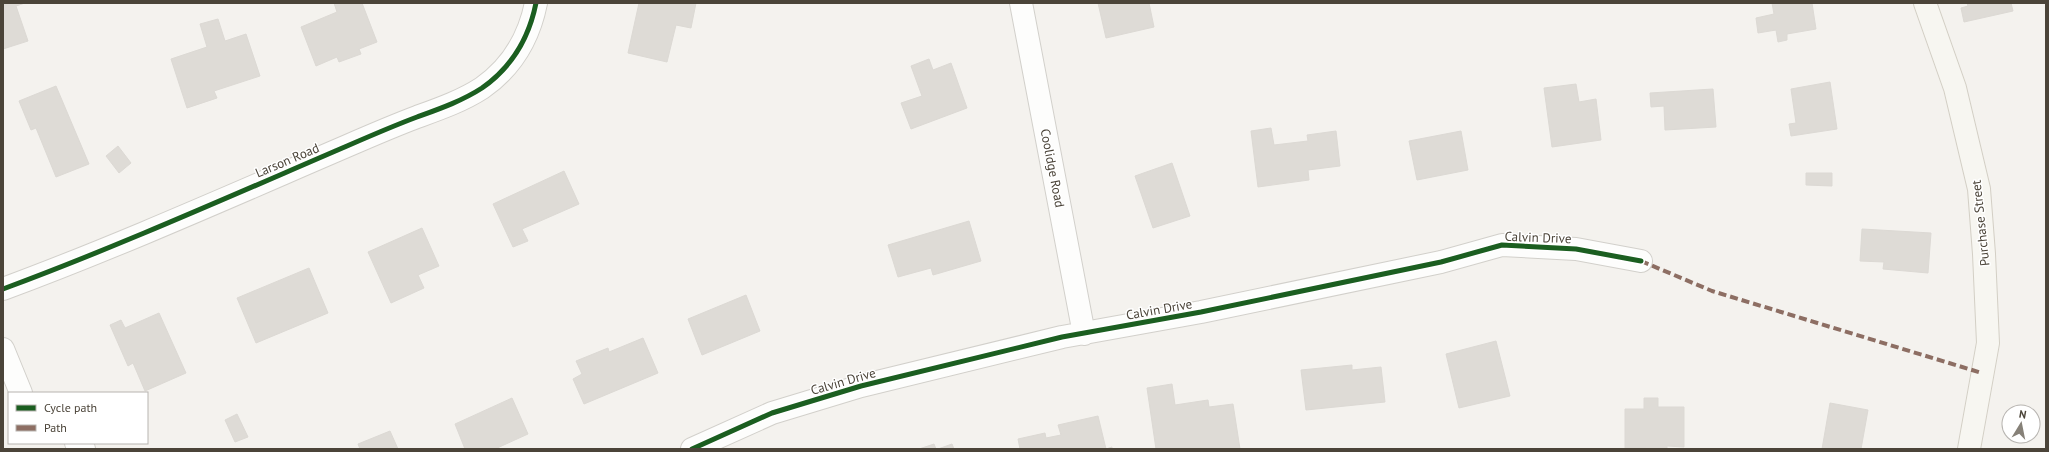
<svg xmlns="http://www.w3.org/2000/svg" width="2049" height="452" font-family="'PT Sans',sans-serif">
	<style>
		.building { fill: #dedbd6; stroke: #dcd9d4 }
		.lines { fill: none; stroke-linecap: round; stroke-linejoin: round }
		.street-casing { stroke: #d2d0cb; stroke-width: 24 }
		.secondary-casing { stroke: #d3cfc5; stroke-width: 24 }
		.street { stroke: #fdfdfc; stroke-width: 22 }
		.secondary { stroke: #f7f6f1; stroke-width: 22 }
		.quiet { stroke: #8d6e63; stroke-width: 4; stroke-dasharray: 8 4; stroke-linecap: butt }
		.cycleway-casing { stroke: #fff; stroke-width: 8 }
		.cycleway { stroke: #1b5e20; stroke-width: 5 }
		.labels { text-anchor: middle; stroke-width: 3; stroke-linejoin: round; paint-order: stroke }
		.street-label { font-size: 13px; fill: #4b4439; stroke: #fff }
	</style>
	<rect width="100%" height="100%" fill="#f4f2ee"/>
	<path class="building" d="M3,3H25L16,6L28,41L3,49Z
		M334,3H362L377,42L359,49L361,54L339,62L337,57L316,66L301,27L337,12Z
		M639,3H696L691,28L676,25L667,62L628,53Z
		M1098,3H1149L1154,27L1106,38Z
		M1772,3H1812L1816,29L1787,34V40L1778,42L1776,30L1758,33L1756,18L1774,14Z
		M1967,3H2011L2013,11L1964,22L1961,8L1968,6Z
		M218,19L225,41L246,34L260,76L214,91L217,98L187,108L171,59L207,47L200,24Z
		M929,59L933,70L951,63L967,108L911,129L901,103L922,96L911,66Z
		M1830,82L1837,129L1791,136L1789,124L1796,123L1791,89Z
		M1576,84L1579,102L1596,99L1601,140L1552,147L1544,88Z
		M56,86L89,164L56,177L36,128L31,130L19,101Z
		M1713,89L1716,127L1665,130L1664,106L1651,107L1650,93Z
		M1271,128L1274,145L1308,141L1307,135L1336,131L1340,166L1308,170L1309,180L1258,187L1251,131Z
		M1461,131L1468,170L1417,180L1409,141Z
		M118,146L131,163L119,173L106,156Z
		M1172,163L1190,216L1153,228L1135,176Z
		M564,171L579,204L522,229L528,241L513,247L493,204Z
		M1806,173H1832V186L1806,185Z
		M969,221L981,261L933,275L931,268L898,277L888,245Z
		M422,228L439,266L418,275L424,288L391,303L368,252Z
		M1862,229L1931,233L1928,273L1883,269L1884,262L1860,261Z
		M309,268L328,313L256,343L237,298Z
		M746,295L760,331L702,355L688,319Z
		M159,313L186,373L145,391L133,363L128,366L110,325L121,320L125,328Z
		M643,338L658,373L584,404L573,379L582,374L576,361L608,348L609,352Z
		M1496,341L1510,396L1459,408L1446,354Z
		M1352,365V370L1381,367L1385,402L1306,410L1301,370Z
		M1172,384L1175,405L1208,400L1209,407L1233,404L1240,449H1156L1147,388Z
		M512,398L528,434L495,449H465L455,424Z
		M1644,398H1658V407H1684V447L1667,446V449L1625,448V409H1644Z
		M1830,403L1868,410L1861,449H1822Z
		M237,414L248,437L235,442L225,420Z
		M1098,416L1106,449L1112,447V449H1020L1018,439L1045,433L1046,438L1061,435L1058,425Z
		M390,431L398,449H360L358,444Z
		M934,444L936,449H919Z
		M952,444L954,449H938Z"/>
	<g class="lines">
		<defs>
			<path id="street" d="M1021,3L1084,334
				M3,289C119,246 233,195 347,146C370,136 393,126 417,117C439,109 462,101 482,88C512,67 529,38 536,3
				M3,349L21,393
				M76,443L84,449
				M692,449L772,413L861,386L1062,337L1201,312L1441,262L1502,245L1576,249L1641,261"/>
			<path id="secondary" d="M1925,3L1955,88L1979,189L1984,254L1988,343L1969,449"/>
		</defs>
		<use href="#street" class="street-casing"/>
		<use href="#secondary" class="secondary-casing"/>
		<use href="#street" class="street"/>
		<use href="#secondary" class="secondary"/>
		<path class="quiet" d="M1641,261L1712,291L1982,373"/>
		<defs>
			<path id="cycleway" d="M3,289C119,246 233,195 347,146C370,136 393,126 417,117C439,109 462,101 482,88C512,67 529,38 536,3
				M692,449L772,413L861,386L1062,337L1201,312L1441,262L1502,245L1576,249L1641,261"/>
		</defs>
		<use href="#cycleway" class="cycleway-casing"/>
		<use href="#cycleway" class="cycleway"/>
	</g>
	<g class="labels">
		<g class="street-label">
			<text transform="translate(287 160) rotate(-23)" y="5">Larson Road</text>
			<text transform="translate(1053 168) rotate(79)" y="5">Coolidge Road</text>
			<text transform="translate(1980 223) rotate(-96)" y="5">Purchase Street</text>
			<text transform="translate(1538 237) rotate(2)" y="5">Calvin Drive</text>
			<text transform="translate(1159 309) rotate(-10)" y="5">Calvin Drive</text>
			<text transform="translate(843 381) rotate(-16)" y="5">Calvin Drive</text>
		</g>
	</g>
	<rect width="2049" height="452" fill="none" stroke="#4b4439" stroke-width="8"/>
	<rect x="8" y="392" width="140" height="52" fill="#ffffff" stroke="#b7b4b0"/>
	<rect x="16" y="405" width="20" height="6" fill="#1b5e20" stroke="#b7b4b0"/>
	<text x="44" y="412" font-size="12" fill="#4b4439">Cycle path</text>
	<rect x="16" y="425" width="20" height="6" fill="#8d6e63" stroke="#b7b4b0"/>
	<text x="44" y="432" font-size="12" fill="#4b4439">Path</text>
	<g transform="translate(2021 424) rotate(10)"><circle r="19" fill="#ffffff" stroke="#b7b4b0"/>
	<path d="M0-3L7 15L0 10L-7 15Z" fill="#868178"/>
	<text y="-6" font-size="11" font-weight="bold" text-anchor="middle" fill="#4b4439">N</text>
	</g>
</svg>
